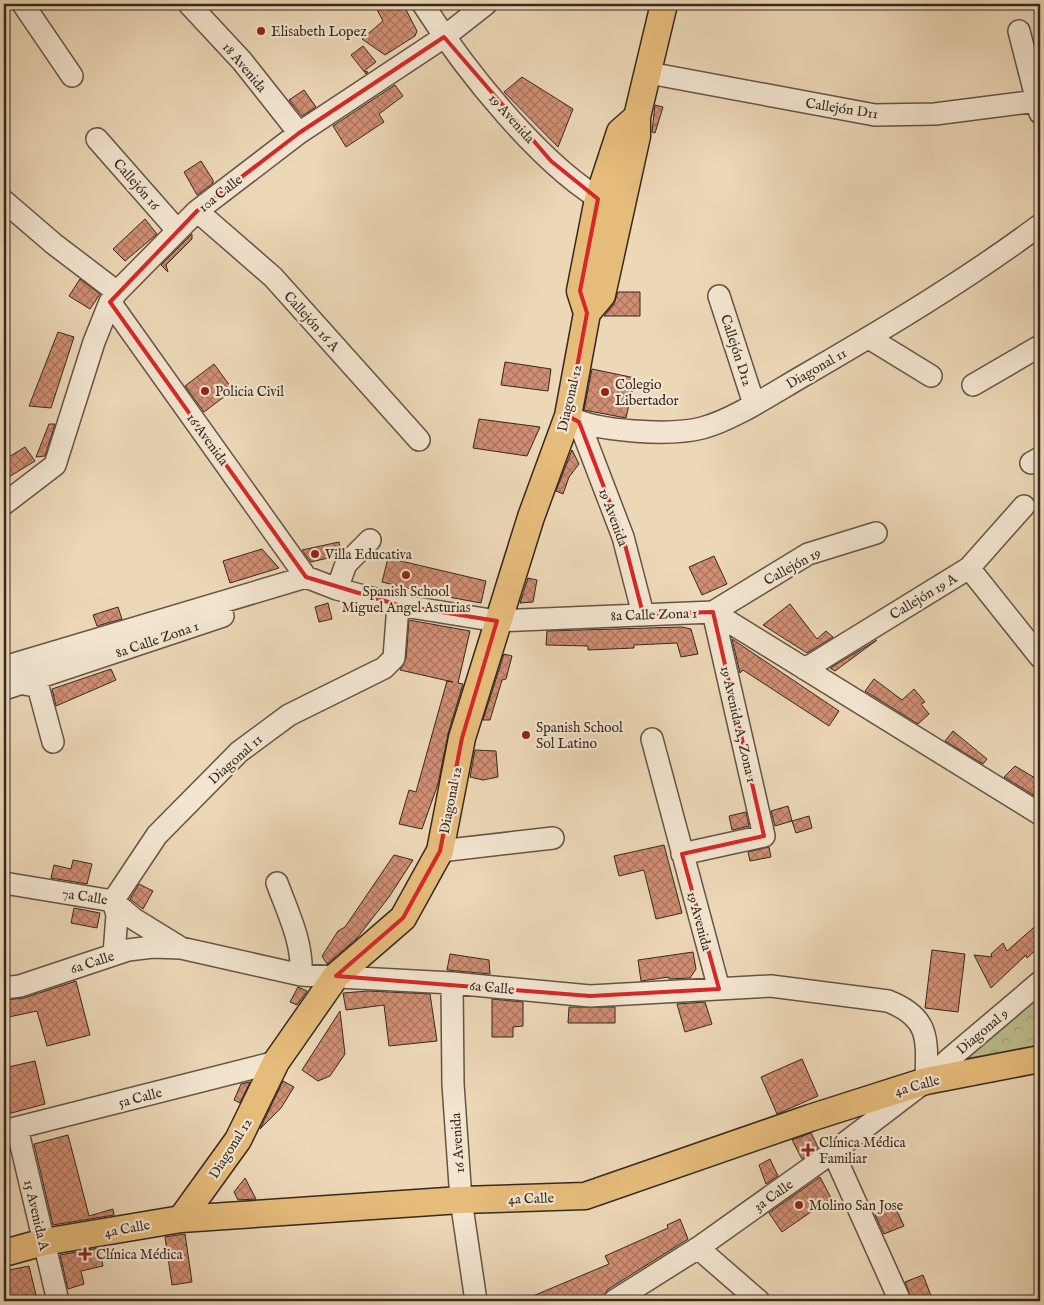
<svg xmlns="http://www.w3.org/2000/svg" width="1044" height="1305" font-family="'IM FELL English',serif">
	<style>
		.park { fill: url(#park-crowns); stroke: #787356 }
		.building { fill: url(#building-cross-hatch); stroke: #362920 }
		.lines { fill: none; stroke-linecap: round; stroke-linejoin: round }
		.minor-casing { stroke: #645446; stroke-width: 24 }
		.major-casing { stroke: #362920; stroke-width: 29 }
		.minor { stroke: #f3e5d0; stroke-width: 21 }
		.major { stroke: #e6bc7b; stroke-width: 26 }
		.marked { fill: none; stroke: #d62828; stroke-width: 4; stroke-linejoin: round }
		.poi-dot { fill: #8f2418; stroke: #f3e5d0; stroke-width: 2 }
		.labels { text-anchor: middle; stroke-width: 4.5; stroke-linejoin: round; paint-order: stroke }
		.poi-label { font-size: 14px; fill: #362920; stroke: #f3e5d0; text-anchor: start }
		.street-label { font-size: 14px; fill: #362920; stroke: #f3e5d0 }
	</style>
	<defs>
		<pattern id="park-crowns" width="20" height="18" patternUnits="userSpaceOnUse" patternTransform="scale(1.25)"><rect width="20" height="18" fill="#bbbd8b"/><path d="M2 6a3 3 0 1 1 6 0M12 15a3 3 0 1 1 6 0" fill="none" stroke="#a1a278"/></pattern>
		<pattern id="building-cross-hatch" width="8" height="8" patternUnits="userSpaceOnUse" patternTransform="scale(1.25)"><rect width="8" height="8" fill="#d08e73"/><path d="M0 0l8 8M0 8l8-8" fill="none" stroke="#aa745e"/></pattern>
	</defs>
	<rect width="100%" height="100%" fill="#ecd7b6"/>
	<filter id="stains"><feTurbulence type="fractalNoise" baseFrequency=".004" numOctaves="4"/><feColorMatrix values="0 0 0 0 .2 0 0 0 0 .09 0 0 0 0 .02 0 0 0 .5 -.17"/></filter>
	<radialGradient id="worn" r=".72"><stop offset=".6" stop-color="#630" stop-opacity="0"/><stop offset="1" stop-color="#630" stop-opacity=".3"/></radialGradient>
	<path class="park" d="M1040,986V1045L969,1058L962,1049Z"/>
	<path class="building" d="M374,4H403L417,31L415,36L385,55L362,39L383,21Z
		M363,46L376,62L364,71L368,72L366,74L351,55Z
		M522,77L573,109L558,147L504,92Z
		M395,85L403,96L379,114L384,122L346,147L333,126Z
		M304,90L316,107L302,116L289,100Z
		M655,105L663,107L655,133L652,132Z
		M201,161L213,180V183L197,195L184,172Z
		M145,219L157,234L125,261L113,249Z
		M192,234V239L166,265L168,272L161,265Z
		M80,279L100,294L90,309L69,296Z
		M618,292H640V316H604L614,304Z
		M58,332L74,337L51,408L29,406Z
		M505,362L551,369L548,391L501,385Z
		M214,364L233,390L204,412L185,386Z
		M592,369L635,378L626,418L584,410Z
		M479,419L540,427L527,456L473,448Z
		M49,424H55L45,456L36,457Z
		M25,447L35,461L4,480V460Z
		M572,450L579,464L569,477L563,494L556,491Z
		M339,542L341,551L336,556L328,558L311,562L302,550Z
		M262,549L279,568L230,583L223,561Z
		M714,556L727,584L702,595L689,567Z
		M388,558L486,581L481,603L432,594L382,582Z
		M528,578L537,580L533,602L520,603Z
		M328,603L332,619L319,622L315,607Z
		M790,604L817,639L826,631L833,637L807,653L763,625Z
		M118,607L122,619L97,626L93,615Z
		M409,620L470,631L458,683L463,684L448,734L438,784L422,829L399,824L409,790L416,792L447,681L453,682L400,670L406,659Z
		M682,627L691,629L698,654L681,657L677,643L634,645V648L588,650V646L546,645L547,631Z
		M732,639L839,711L829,726L743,670L740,673Z
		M877,640L835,671L830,668Z
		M504,654L512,656L506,679L502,680L490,720H483Z
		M111,669L116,680L56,706L52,689Z
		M874,679L902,700L914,689L925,702L921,704L929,714L918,724L865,691Z
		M953,731L987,759L983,764L945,741Z
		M475,750L496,751L498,777L483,780L470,777Z
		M1015,766L1040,781V799L1004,777Z
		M788,806L792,821L775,826L771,811Z
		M746,812L749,826L732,830L729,816Z
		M809,816L812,828L796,833L792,821Z
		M664,845L682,913L656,919L644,870L619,876L614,856Z
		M769,847L771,857L750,861L748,852Z
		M394,855L413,860L389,897L357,938L327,964L322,956L338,931L345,927Z
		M73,860L92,864L87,884L51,878L54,865L71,869Z
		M139,884L153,891L143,909L130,899Z
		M74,908L100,913L97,928L71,923Z
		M1040,922V946L1027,958L1026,955L991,988L974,955L992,957L991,954L1003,943L1007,951Z
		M932,950L965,954L958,1012L925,1008Z
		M693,952L696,969L690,978L669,979V977L641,981L638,960Z
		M450,954L489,960L490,974L447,970Z
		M76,981L90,1035L47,1046L37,1011L4,1018V1000L24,998Z
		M298,987L307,991L297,1005L290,1002Z
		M368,991L430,994L437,1041L389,1046L384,1005L346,1010L343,993Z
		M492,999L523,1002V1026L513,1027V1037H492Z
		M705,1002L712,1024L685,1032L677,1004Z
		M569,1007H615V1023H568Z
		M340,1011L345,1054L330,1076L318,1081L302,1070Z
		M802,1059L818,1096L777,1114L761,1077Z
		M35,1061L45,1104L4,1115V1068Z
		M283,1081L294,1087L281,1108L260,1129Z
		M250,1082L240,1103L234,1100L241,1084Z
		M811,1133L818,1147L802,1159L792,1140Z
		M68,1135L89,1216L113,1209L114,1215L53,1225L34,1144Z
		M770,1159L778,1176L766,1184L759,1165Z
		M820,1177L831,1198L782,1232L769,1213Z
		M245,1178L256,1199L238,1200L234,1192Z
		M895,1207L904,1226L884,1234L875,1215Z
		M680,1219L688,1239L607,1290L602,1301H521L609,1264L605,1256L668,1228L667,1225Z
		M185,1234L192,1282L172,1285L165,1237Z
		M99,1248L103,1266L81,1271L84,1284L68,1289L60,1255Z
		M29,1266L36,1295L4,1301V1271Z
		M923,1275L933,1301H912L905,1282Z"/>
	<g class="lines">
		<defs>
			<path id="minor" d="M23,4L72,76
				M189,4L242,61L299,133
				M423,4C464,69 543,169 610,205
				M1019,31L1040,113
				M649,73L875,115L935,114L1037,101
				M97,139L177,230
				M4,201L54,244L117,292
				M197,211L273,277L419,440
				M719,296L754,404
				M110,302L306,577
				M869,338L931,376
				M973,385L1040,346
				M568,416C595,432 671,436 702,428C733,420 775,392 803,376C884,329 965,281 1040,225
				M579,422L623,537L643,614
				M1031,463L1040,458
				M4,504L55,465L94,342L110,302L117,292L197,211L299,133L444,37L486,4
				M969,568L1040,657
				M337,589L346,564L370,540
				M713,612L808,554L876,533
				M4,667L306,577L337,589L398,605L497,621L713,612L1040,814
				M805,669L969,568L1024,506
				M24,684L35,686L39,690L53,742
				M4,689L223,616
				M652,739L719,989
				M440,851L553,838
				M682,854L764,836L713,612
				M4,883L113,901L134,919L181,948
				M277,883C288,913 303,942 301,975
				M113,901L157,835L239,752L289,715L384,668L394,658L398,605
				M113,901L117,915L114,954
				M452,983L453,1084L461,1200L476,1301
				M4,988L20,986L128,950L153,947L181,948L301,975L452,983L590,996L771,986L888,1001C931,1018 927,1040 926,1081
				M17,1128L58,1301
				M4,1131L276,1062
				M833,1152L900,1301
				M698,1248L759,1301
				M614,1301L698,1248L833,1152L926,1081L948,1060L1040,982"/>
			<path id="major" d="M587,313L602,295L637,136V117L664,4
				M181,1219L238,1140L276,1062L336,976L403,918L440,851L462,738L531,517L568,416L587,313L580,291L598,199L620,132L637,117
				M4,1253L44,1242L181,1219L461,1200L585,1196L810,1118L926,1081L1040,1059"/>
		</defs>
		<use href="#minor" class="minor-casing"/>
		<use href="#major" class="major-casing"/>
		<use href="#minor" class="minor"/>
		<use href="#major" class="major"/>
	</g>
	<path class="marked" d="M444,37L551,161L598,199L580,291L587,313L568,416L579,422L623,537L643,614L713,612L764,836L682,854L719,989L590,996L336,976L403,918L440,851L462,738L497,621L398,605L306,577L110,302L197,211L299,133Z"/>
	<g class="poi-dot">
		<circle cx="261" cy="31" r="5"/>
		<circle cx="205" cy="391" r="5"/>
		<circle cx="605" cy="392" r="5"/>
		<circle cx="315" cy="554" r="5"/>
		<circle cx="406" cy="575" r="5"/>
		<circle cx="526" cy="735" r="5"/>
		<path d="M805.5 1142.5h5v5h5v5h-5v5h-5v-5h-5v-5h5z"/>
		<circle cx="799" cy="1205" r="5"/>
		<path d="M82.5 1246.5h5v5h5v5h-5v5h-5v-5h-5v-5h5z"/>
	</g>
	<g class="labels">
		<g class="poi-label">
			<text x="271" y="36">Elisabeth Lopez</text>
			<text x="615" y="389">Colegio<tspan x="615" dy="16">Libertador</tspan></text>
			<text x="215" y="396">Policia Civil</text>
			<text x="325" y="559">Villa Educativa</text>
			<text x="406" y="596" text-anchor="middle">Spanish School<tspan x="406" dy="16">Miguel Angel Asturias</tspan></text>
			<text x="536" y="732">Spanish School<tspan x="536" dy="16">Sol Latino</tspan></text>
			<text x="819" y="1147">Clínica Médica<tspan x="819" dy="16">Familiar</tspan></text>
			<text x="809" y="1210">Molino San Jose</text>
			<text x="96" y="1259">Clínica Médica</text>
		</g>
		<g class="street-label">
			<text transform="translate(245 67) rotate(50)" y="5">18 Avenida</text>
			<text transform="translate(842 108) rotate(9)" y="5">Callejón D11</text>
			<text transform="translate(512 118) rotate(48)" y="5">19 Avenida</text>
			<text transform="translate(137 184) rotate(49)" y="5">Callejón 16</text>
			<text transform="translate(220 193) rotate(-38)" y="5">10a Calle</text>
			<text transform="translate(312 321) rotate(48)" y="5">Callejón 16 A</text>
			<text transform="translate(737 350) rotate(72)" y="5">Callejón D12</text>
			<text transform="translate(816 368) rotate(-30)" y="5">Diagonal 11</text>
			<text transform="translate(569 398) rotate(-77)" y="5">Diagonal 12</text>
			<text transform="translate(208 439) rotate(54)" y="5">16 Avenida</text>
			<text transform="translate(614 517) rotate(70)" y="5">19 Avenida</text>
			<text transform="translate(792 566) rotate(-29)" y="5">Callejón 19</text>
			<text transform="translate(923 596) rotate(-31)" y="5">Callejón 19 A</text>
			<text transform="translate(654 614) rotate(-2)" y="5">8a Calle Zona 1</text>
			<text transform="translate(157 639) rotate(-19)" y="5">8a Calle Zona 1</text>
			<text transform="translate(739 724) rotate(77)" y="5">19 Avenida A, Zona 1</text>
			<text transform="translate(235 759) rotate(-42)" y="5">Diagonal 11</text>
			<text transform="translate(450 800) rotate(-79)" y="5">Diagonal 12</text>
			<text transform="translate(85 896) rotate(9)" y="5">7a Calle</text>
			<text transform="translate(700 921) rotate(75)" y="5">19 Avenida</text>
			<text transform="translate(92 962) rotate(-18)" y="5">6a Calle</text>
			<text transform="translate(492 987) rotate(5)" y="5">6a Calle</text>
			<text transform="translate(982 1031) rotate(-40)" y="5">Diagonal 9</text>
			<text transform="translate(917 1085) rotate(-15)" y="5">4a Calle</text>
			<text transform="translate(140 1097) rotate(-14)" y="5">5a Calle</text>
			<text transform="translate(457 1143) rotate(-94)" y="5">16 Avenida</text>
			<text transform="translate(230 1148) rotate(-58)" y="5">Diagonal 12</text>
			<text transform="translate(773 1195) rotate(-35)" y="5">3a Calle</text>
			<text transform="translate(531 1198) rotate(-2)" y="5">4a Calle</text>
			<text transform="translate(37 1215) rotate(77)" y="5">15 Avenida A</text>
			<text transform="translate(127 1228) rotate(-10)" y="5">4a Calle</text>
		</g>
	</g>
	<rect width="1044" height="1305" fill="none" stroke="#ecd7b6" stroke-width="20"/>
	<rect x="5" y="5" width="1034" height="1295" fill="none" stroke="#362920" stroke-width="2.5"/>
	<rect x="10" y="10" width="1024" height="1285" fill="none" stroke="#362920"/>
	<rect width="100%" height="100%" filter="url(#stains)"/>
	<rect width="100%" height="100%" fill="url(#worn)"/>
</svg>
